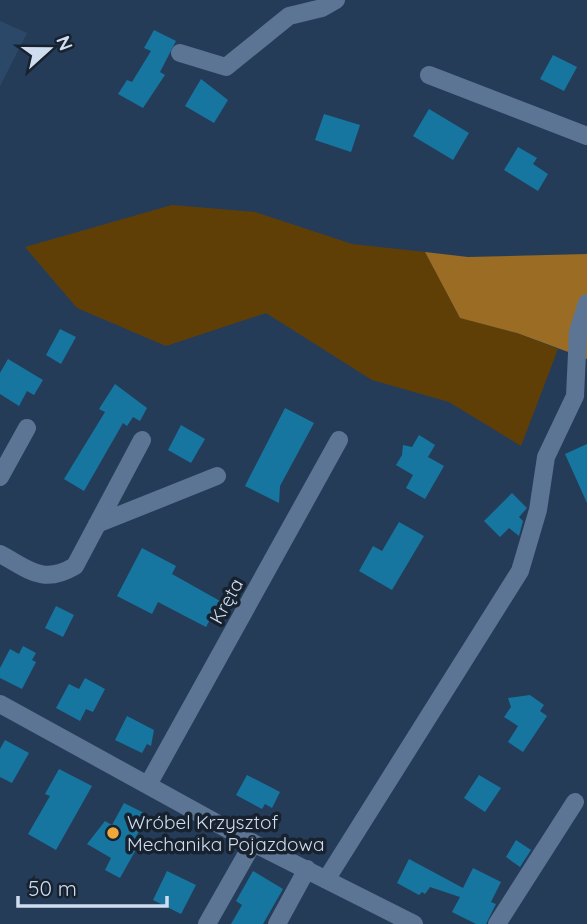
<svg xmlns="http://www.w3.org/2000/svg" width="587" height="924" font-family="Quicksand,sans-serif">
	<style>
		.built { fill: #2c4869 }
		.green { fill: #603f07 }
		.forest { fill: #9b6c24 }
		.building { fill: #1776a0 }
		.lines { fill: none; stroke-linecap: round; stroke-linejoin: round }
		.minor { stroke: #5c7594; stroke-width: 18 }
		.poi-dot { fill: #eea83c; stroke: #18222f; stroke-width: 2.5 }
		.labels { text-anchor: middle; stroke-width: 7; stroke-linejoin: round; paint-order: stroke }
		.street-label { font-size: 19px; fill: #cfddef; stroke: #18222f }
		.poi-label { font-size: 19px; fill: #cfddef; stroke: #18222f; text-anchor: start }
	</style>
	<rect width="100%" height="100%" fill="#253c58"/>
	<path class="built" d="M0,21L27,33L0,86Z"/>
	<path class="green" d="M172,205L255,212L352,244L425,252L460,318L517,333L558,349L521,446L449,402L372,380L266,313L166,346L77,308L25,247Z"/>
	<path class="forest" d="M425,252L468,257L587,254V359L517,333L460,318Z"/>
	<path class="building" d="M154,30L176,41L160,72L165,75L143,108L118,94L127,80L132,82L151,51L144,48Z
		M553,55L577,67L564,91L540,79Z
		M201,79L228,100L214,123L185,106Z
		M429,109L469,133L453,160L413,136Z
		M324,114L360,125L351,152L315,140Z
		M518,147L537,158L533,164L548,174L538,191L504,170Z
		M60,329L76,337L61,364L46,355Z
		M8,359L43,380L34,395L27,391L19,406L0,394V373Z
		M115,384L147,408L140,421L133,417L127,426L123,423L84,491L64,479L105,412L99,409Z
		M285,408L314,423L280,486L279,503L245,486Z
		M181,425L205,439L191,463L168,450Z
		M419,435L435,445L428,457L444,466L425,499L406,488L413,475L396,465L402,455L403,445L412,447Z
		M587,444V503L565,454Z
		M512,493L527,508L519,517L523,521L519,536L509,528L500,537L484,521Z
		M399,522L424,536L392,590L359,571L373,546L382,551Z
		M142,548L176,566L172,574L220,601L206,627L158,602L152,614L117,596Z
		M56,606L74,615L63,637L45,628Z
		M23,646L36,653L32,660L36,662L22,689L0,678V668L10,649L19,654Z
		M85,678L105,689L93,712L86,709L80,721L56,708L69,684L79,689Z
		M530,695L544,705L540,711L547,716L523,752L508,742L518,726L504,717L511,707L508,698Z
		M127,716L154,730L151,746L147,744L142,753L115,740Z
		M5,740L29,753L12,783L0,777V749Z
		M59,769L92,786L56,850L28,834L50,796L45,794Z
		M247,775L280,792L272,808L265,804L262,809L236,795Z
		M479,775L501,788L485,812L464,798Z
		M124,803L148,815L133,842L138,846L120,878L105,870L111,858L87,844L105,821L112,825Z
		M516,840L531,850L520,867L506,857Z
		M409,859L463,888L473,868L501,882L491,902L496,904L486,924H476L452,912L460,897L430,887L425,894L422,892L419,895L397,883Z
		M167,871L196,885L181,914L153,900Z
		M253,871L283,889L263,924H231L242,905L236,901Z"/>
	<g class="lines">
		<path class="minor" d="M180,53L226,67L289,16L322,8L336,0
			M429,75L587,136
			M0,477L27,428
			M97,524L217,476
			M0,554C30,570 43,585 75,566L142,440
			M0,704L253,843L414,924
			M149,783L339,440
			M326,880L520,571L538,510L546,457L575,396L578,332L587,303
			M207,924L253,843
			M277,924L307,869
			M497,924L575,802"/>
	</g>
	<circle class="poi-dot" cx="113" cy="833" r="7"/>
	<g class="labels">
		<g class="street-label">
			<text transform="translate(226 601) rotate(-61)" y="7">Kręta</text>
		</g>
		<g class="poi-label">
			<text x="127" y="829">Wróbel Krzysztof<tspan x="127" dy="22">Mechanika Pojazdowa</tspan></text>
		</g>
	</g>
	<g transform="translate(49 49) rotate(69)" stroke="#18222f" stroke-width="5" paint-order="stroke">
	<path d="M0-5L12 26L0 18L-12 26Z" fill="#cfddef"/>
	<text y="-10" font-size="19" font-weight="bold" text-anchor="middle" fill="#cfddef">N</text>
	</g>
	<path d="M18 896v10h149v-10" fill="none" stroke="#cfddef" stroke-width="3.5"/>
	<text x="28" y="896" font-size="21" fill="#cfddef" stroke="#18222f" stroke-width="5" paint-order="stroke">50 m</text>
</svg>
